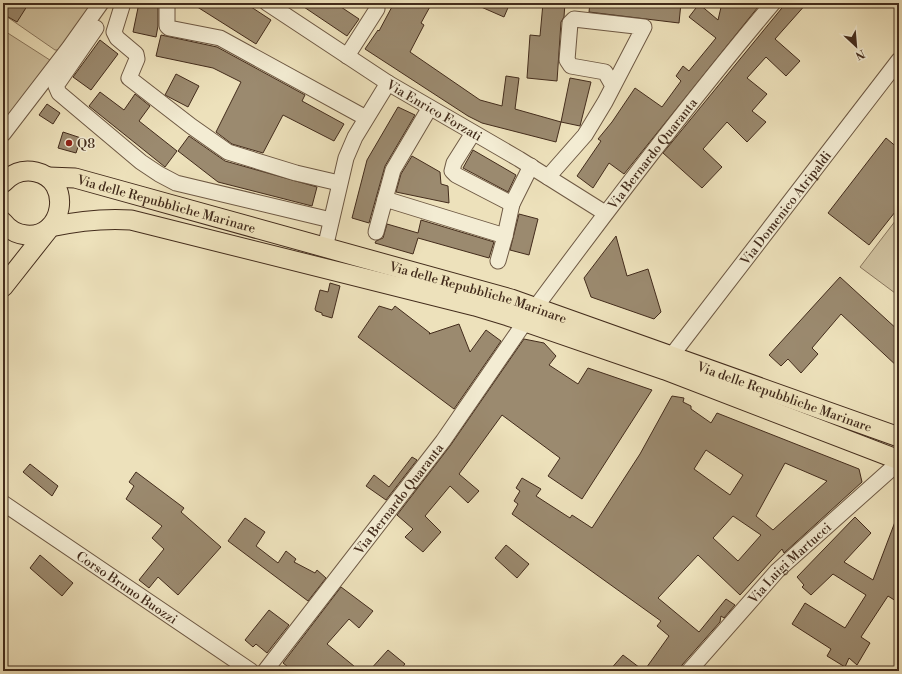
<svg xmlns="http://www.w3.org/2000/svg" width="902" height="674" font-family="'Libre Bodoni',serif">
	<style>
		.green { fill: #d0c2a0; stroke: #8a775e }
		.building { fill: #9b8a6f; stroke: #432c1c; fill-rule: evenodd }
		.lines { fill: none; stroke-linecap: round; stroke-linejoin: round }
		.minor-casing { stroke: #6e5944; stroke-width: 17 }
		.major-casing { stroke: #432c1c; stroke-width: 21 }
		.minor { stroke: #f3ecd3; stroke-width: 15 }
		.major { stroke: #ede1bb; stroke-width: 19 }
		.poi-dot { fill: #8f2418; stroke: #f3ecd3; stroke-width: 1.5 }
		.labels { text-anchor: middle; stroke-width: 3; stroke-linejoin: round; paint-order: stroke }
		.street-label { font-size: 13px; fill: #432c1c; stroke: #f3ecd3 }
		.poi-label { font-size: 13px; fill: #432c1c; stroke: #f3ecd3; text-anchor: start }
	</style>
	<rect width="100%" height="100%" fill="#ede1bb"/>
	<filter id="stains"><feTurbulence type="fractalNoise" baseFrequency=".005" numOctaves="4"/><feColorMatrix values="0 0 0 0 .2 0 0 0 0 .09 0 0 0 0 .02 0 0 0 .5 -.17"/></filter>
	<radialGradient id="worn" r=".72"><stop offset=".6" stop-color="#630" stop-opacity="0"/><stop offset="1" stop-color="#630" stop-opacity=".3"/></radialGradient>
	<path class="green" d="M3,3H98L63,50H55L3,14Z
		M3,30L53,62L3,126Z
		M899,216V296L860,267Z"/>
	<path class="building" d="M3,3H29L17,22L3,14Z
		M139,3H158V26L156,37L133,32Z
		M191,3H245L271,20L256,44Z
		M298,3H335L359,19L347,36Z
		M394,3H432L421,23L424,25L410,52L480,100L502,106L506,76L519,78L515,109L561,122L570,78L591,82L580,126L561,122L556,142L482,123L468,116L365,49L378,30L379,31Z
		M472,3H510L504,17Z
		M543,3H565L564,17L561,22L557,81L527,78L530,35L540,36Z
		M590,3H681L679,23L589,12Z
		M722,3H757L758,7L624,174L609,163L593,188L577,176L601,141L598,139L612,122L635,88L662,107L681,81L676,76L683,66L689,71L716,38L689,17L699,4L718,20Z
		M786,3H807L775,39L800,61L786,76L766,57L747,78L767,94L752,111L766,122L747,142L727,122L703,149L722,167L702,188L663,153Z
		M161,35L217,47L305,95L302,101L344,124L334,141L283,115L263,153L232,144L216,132L241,82L213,68L156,56Z
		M100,40L118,54L91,90L73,77Z
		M176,74L199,86L188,107L165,95Z
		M100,92L124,110L135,94L150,106L139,121L177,151L165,167L89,106Z
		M47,104L60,113L53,124L39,115Z
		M398,107L415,115L385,166L369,223L352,218L367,160Z
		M63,132L81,138L76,153L58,148Z
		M189,136L225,161L317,187L312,206L218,182L178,151Z
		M886,138L899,149V207L869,245L828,213Z
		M473,150L516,175L508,192L463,168Z
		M412,156L440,172L441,184L448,186L449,203L396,192L401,174Z
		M519,214L538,219L529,255L510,250Z
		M421,220L494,242L489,258L418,238L413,254L375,243L376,241L383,238L387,224L418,233Z
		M616,236L627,276L648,269L661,312L654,319L591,297L584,278Z
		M840,277L899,331V368L841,314L812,348L818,354L801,373L788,359L781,366L769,355Z
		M330,283L340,286L332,318L322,315V313L316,311L315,309L320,290L328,292Z
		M379,306L392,310L395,306L430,333L429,334L459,324L470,352L486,330L501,341L454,409L358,337Z
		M524,339L544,343L556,356L549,365L578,384L588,368L652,390L582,499L548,476L560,458L502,415L459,474L479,491L468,503L450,486L425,516L441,532L423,552L405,537L413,529L397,515L450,446Z
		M672,396L684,398L683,402L691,406V409L711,423L717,413L859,469L862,482L784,553L782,549L740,595L698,555L658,598L699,632L726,599L735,605L724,618L721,616L720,622L682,665L680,671H609L623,655L644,671L669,636L657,626L661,621L512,514L518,504L514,501L520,491L516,488L522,478L541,489L536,496L570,518L572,515L592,528L640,454ZM706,450L743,475L730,495L694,469ZM785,463L827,481L773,530L756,516ZM733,516L761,535L738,561L713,538Z
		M412,457L417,460L386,500L366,486L374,475L389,487Z
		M30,464L58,486L52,496L23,472Z
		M136,472L184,508L181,512L221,547L178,595L158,577L149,588L139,580L164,549L152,538L162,526L126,499L134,486L129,482Z
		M898,514L899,603L888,596L861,637L870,643L857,665L849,658L845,667L827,656L831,649L792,624L805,603L845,628L866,595L833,574L811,595L802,587L804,585L797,577L855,517L871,533L844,562L873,580Z
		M245,518L265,532L256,546L278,563L286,551L296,559L294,562L315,573L317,570L326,578L308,601L228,541Z
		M506,545L529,564L517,578L495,558Z
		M40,555L73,583L62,596L30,568Z
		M341,587L373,611L359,628L349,619L327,644L360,671H293L283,663Z
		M269,610L289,625L267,653L256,644L253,647L245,640Z
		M388,650L405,664L399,671H369Z"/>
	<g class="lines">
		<defs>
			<g id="minor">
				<path d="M123,3L114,32L117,38L136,54L137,59L129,78L191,126L228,152L296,173L339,183"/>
				<path d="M167,3V26L169,28L220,38L366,118"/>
				<path id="s1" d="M267,3L388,83L519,159L605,213"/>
				<path d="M96,28L56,86L59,93L141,162L159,174L176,183L331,220"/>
				<path d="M347,56L377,9"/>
				<path d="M473,133L454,163L452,171L456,175L512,204"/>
				<path d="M3,134L69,48L101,3"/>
				<path d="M548,177L585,135L605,102L644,27L574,19L570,23L567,60L571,66L605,72L613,86"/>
				<path d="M385,199L505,236L498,261"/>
				<path d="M376,232L393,170L429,109"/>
				<path d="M505,236L512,204L531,166"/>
				<path d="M325,248L346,158L355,137L388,83"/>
				<path id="s2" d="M535,308C612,204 690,101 773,3"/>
				<path id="s3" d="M672,355L899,60"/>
				<path id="s4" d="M3,503L251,671"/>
				<path id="s5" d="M265,671L443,441L525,322"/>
				<path id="s6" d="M689,671L777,571L899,462"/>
			</g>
			<g id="major">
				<path id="s7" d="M48,177L75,178L511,299L899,437"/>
				<path d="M3,183C12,173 23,169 36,172C73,180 64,239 26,235C16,234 9,230 3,222"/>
				<path d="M50,227C78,221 103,218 131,220L475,306L508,316L665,370L899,460"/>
				<path d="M3,287L48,230"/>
			</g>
		</defs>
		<use href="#minor" class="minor-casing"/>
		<use href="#major" class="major-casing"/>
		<use href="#minor" class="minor"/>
		<use href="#major" class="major"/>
	</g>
	<circle class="poi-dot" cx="69" cy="143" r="4"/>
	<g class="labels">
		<g class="street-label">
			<text dy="5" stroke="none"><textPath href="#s1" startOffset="199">Via Enrico Forzati</textPath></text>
			<text dy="5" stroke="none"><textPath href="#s2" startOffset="194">Via Bernardo Quaranta</textPath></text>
			<text dy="5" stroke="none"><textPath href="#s7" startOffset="122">Via delle Repubbliche Marinare</textPath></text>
			<text dy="5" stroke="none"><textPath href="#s3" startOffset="186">Via Domenico Atripaldi</textPath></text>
			<text dy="5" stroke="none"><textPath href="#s7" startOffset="446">Via delle Repubbliche Marinare</textPath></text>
			<text dy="5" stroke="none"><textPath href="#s7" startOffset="770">Via delle Repubbliche Marinare</textPath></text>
			<text dy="5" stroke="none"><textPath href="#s5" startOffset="218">Via Bernardo Quaranta</textPath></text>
			<text dy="5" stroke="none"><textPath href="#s6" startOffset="148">Via Luigi Martucci</textPath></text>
			<text dy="5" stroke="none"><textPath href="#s4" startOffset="150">Corso Bruno Buozzi</textPath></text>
		</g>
		<g class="poi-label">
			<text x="77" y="148">Q8</text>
		</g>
	</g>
	<rect width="902" height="674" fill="none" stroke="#ede1bb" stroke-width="16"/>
	<rect x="4" y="4" width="894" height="666" fill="none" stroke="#432c1c" stroke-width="2"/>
	<rect x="8" y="8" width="886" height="658" fill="none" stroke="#432c1c"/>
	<g transform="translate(856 46) rotate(154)" stroke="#f3ecd3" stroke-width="3" paint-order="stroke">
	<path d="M0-3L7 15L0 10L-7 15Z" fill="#432c1c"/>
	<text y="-6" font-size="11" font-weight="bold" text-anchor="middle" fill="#432c1c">N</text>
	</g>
	<rect width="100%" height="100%" filter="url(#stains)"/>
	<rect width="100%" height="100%" fill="url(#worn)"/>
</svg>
